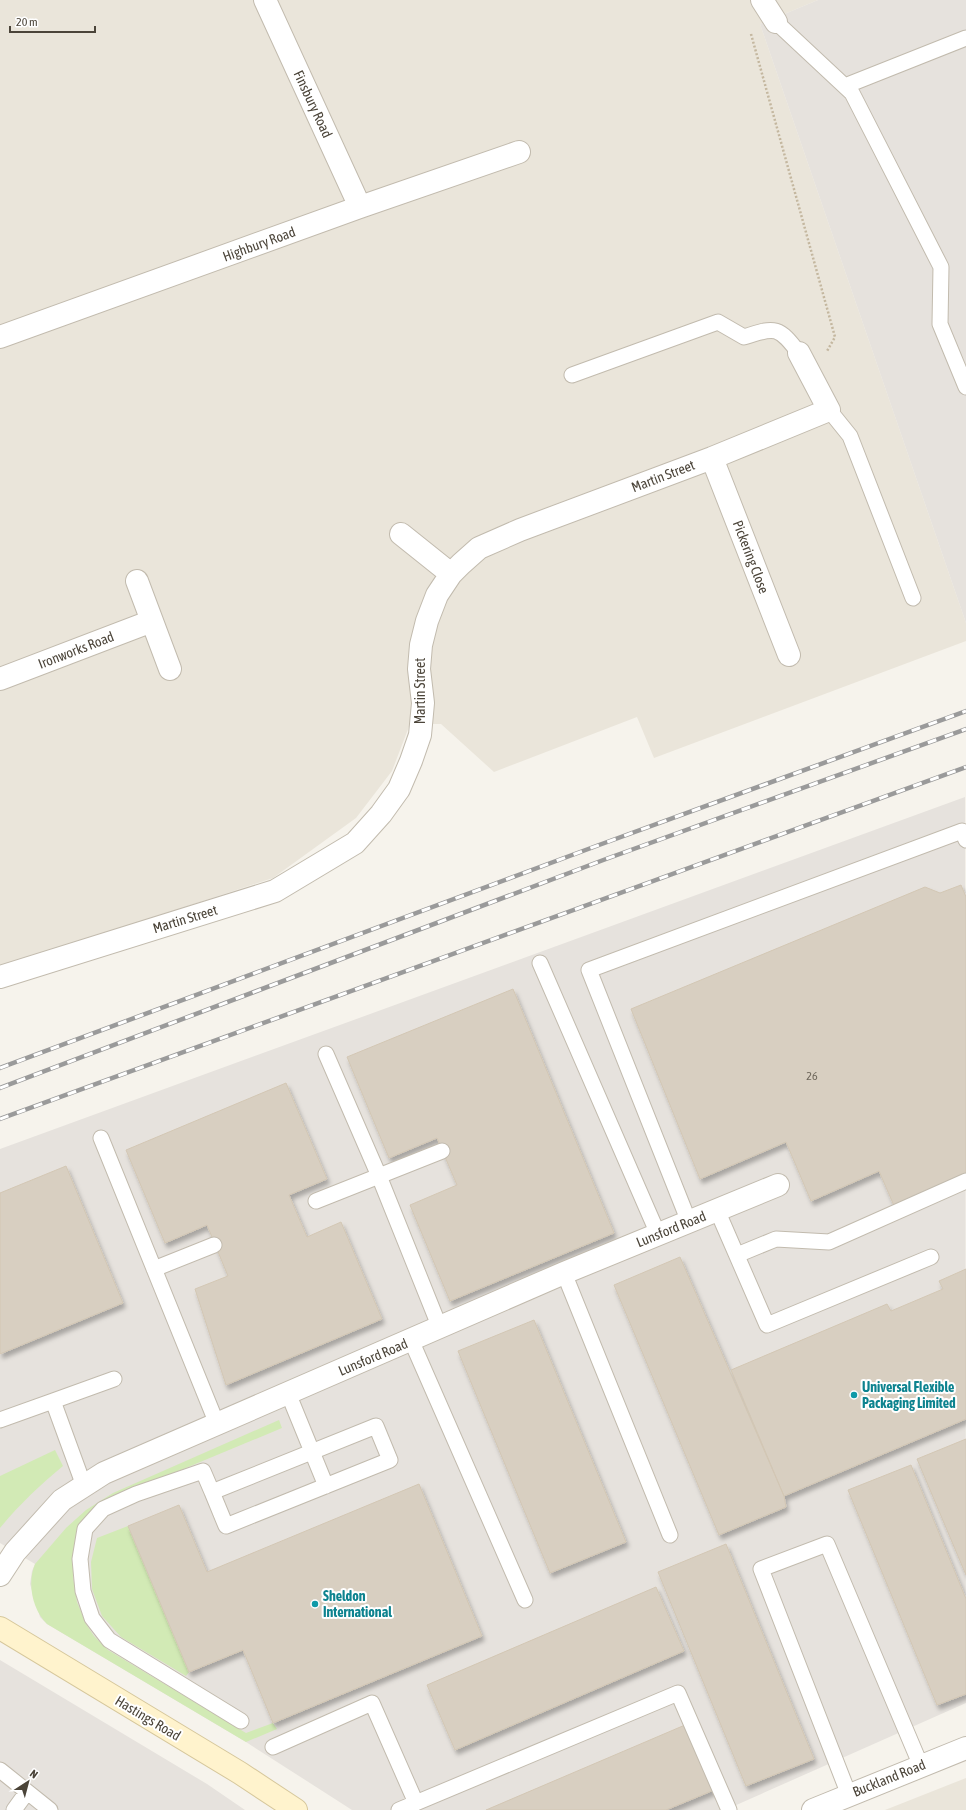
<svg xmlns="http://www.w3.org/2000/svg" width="966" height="1810" font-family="'Asap Condensed',sans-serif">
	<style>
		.residential { fill: #eae5da }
		.industrial { fill: #e6e2dd }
		.green { fill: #d2eab5 }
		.building { fill: #d8cfc1; stroke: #d3c7b4; filter: url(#shadow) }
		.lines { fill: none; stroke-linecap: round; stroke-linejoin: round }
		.lane-casing { stroke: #c2bbae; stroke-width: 17 }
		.street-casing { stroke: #c2bbae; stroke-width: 24 }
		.secondary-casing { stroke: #d6c79b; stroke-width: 24 }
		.path { stroke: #c4b79f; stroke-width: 2.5; stroke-dasharray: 2 2; stroke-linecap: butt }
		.lane { stroke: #fff; stroke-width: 15 }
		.street { stroke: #fff; stroke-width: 22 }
		.secondary { stroke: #fff3cd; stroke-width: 22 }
		.rail-casing { stroke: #9a9a9a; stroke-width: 4.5 }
		.rail { stroke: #fff; stroke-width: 3; stroke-dasharray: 9; stroke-linecap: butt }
		.culture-dot { fill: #0f9aa8; stroke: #fff; stroke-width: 1.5 }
		.labels { text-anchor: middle; stroke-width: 4; stroke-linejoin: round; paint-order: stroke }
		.number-label { font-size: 12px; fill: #6e675b }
		.street-label { font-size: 14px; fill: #4b4439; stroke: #fff }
		.culture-label { font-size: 14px; font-weight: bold; fill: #0d838f; stroke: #fff; text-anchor: start }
	</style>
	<defs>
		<filter id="shadow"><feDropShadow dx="2.5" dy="4.5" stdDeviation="2" flood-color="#0004"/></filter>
	</defs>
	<rect width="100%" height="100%" fill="#f6f3ec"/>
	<path class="residential" d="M0,0H818L760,24L966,623V641L654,758L637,717L494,772L441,724H410L392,771L356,818L273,878L0,968Z
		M966,1778V1810H885Z"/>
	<path class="industrial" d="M818,0H966V623L760,24Z
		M965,797L966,1703L725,1810H352L246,1742L47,1624L40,1617L30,1584L32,1571L35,1564L0,1543V1149Z
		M0,1660L207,1784L245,1810H0Z"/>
	<path class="green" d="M279,1420L282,1428L109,1500L74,1556L73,1577L77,1602L86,1624L94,1636L108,1650L246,1733L273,1723L277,1729L246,1742L47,1624C32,1609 27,1583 35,1564L66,1528L86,1510L113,1493Z
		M55,1450L63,1466C40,1485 19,1505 0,1528V1476Z
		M128,1526L189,1672L186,1676L121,1637L102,1616L92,1589L91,1562L97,1538Z"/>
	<path class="building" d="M961,885L966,897V1177L895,1208L879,1171L811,1201L786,1142L700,1179L631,1009L925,887L940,893Z
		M513,989L614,1233L450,1301L410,1205L457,1185L437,1138L389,1158L347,1057Z
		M286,1083L327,1179L289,1195L307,1237L341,1222L382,1319L226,1385L195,1289L228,1276L207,1225L165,1243L126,1150Z
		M66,1166L123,1303L0,1354V1193Z
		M680,1257L784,1496L786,1507L719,1535L614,1285Z
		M966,1269V1419L784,1496L731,1370L887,1304L891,1311L943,1289L939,1281Z
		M534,1320L626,1542L550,1573L458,1351Z
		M966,1439V1575L917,1459Z
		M911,1465L966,1599V1694L937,1705L848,1490Z
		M419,1484L482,1636L273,1723L243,1650L189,1672L128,1526L179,1505L207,1572Z
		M726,1544L814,1759L746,1786L658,1572Z
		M656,1587L684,1651L455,1750L427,1685Z
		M685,1725L714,1790L666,1810H486Z"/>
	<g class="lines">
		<defs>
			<path id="lane" d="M776,22L852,93L941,267L940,324L966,387
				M845,86L966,38
				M572,375L718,322L744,337C776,326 779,327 799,353
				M829,410L850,436L913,598
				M540,963L658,1234
				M326,1054L379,1176L440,1328
				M101,1138L217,1424
				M316,1201L442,1151
				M717,1210L767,1325L931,1257
				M689,1222L589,970L962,831L966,840
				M737,1255L776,1239L829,1242L966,1181
				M154,1269L214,1245
				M564,1273L670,1535
				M411,1340L525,1600
				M288,1393L326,1486
				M0,1420L53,1401
				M84,1486L53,1401L114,1379
				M212,1492L226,1526L390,1460L376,1426L212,1492L203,1471L136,1494L103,1509L85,1529L80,1559L83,1591L92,1618L109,1640L241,1721
				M273,1747L372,1703L416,1803
				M0,1770L50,1810
				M849,1795L761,1569L827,1544L921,1766
				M14,1810L27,1792
				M399,1810L678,1693L729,1810"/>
			<path id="street" d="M265,0L360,207
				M762,0L776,22
				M0,337L360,207L519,152
				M712,458L789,655
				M401,534L451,574
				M137,581L170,669
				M0,679L152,621
				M0,977L275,891L355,843L381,814L399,789L411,761L420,735L423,703L419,669L421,645L427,621L437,595L451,574L461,564L479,548L520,530L712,458L829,410L799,353
				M0,1575L15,1552L62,1500L104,1473L564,1273L778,1185
				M813,1810L966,1748"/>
			<path id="secondary" d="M0,1628L240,1773L296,1810"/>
		</defs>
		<use href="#lane" class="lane-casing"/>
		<use href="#street" class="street-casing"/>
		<use href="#secondary" class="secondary-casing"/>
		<path class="path" d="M751,34L835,337L827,351"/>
		<use href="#lane" class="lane"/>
		<use href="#street" class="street"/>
		<use href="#secondary" class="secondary"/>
		<defs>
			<path id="rail" d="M0,1068L599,845L966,711
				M0,1088L606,859L966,729
				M0,1119L966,767"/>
		</defs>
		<use href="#rail" class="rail-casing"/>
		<use href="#rail" class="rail"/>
	</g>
	<g class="culture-dot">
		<circle cx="854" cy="1395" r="4"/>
		<circle cx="315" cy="1604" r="4"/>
	</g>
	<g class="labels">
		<g class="number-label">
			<text x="812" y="1080">26</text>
		</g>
		<g class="street-label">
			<text transform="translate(313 104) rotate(65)" y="5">Finsbury Road</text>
			<text transform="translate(259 244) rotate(-20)" y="5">Highbury Road</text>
			<text transform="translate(663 476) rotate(-21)" y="5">Martin Street</text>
			<text transform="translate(751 557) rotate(69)" y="5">Pickering Close</text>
			<text transform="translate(76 650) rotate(-21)" y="5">Ironworks Road</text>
			<text transform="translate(420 691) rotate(-90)" y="5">Martin Street</text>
			<text transform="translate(185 919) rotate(-17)" y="5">Martin Street</text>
			<text transform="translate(671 1229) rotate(-22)" y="5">Lunsford Road</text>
			<text transform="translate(373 1357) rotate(-23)" y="5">Lunsford Road</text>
			<text transform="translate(148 1718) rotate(31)" y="5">Hastings Road</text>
			<text transform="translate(889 1778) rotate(-22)" y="5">Buckland Road</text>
		</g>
		<g class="culture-label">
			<text x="862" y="1392">Universal Flexible<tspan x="862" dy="16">Packaging Limited</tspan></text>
			<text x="323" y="1601">Sheldon<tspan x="323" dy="16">International</tspan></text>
		</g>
	</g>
	<g transform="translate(28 1782) rotate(36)" stroke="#ffffff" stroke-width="3" paint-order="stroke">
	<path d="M0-3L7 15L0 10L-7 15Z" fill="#4b4439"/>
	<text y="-6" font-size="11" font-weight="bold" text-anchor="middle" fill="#4b4439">N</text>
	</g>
	<path d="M10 26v6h85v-6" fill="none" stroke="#4b4439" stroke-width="2"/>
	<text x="16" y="26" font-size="12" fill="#4b4439" stroke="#ffffff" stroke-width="3" paint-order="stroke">20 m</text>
</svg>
